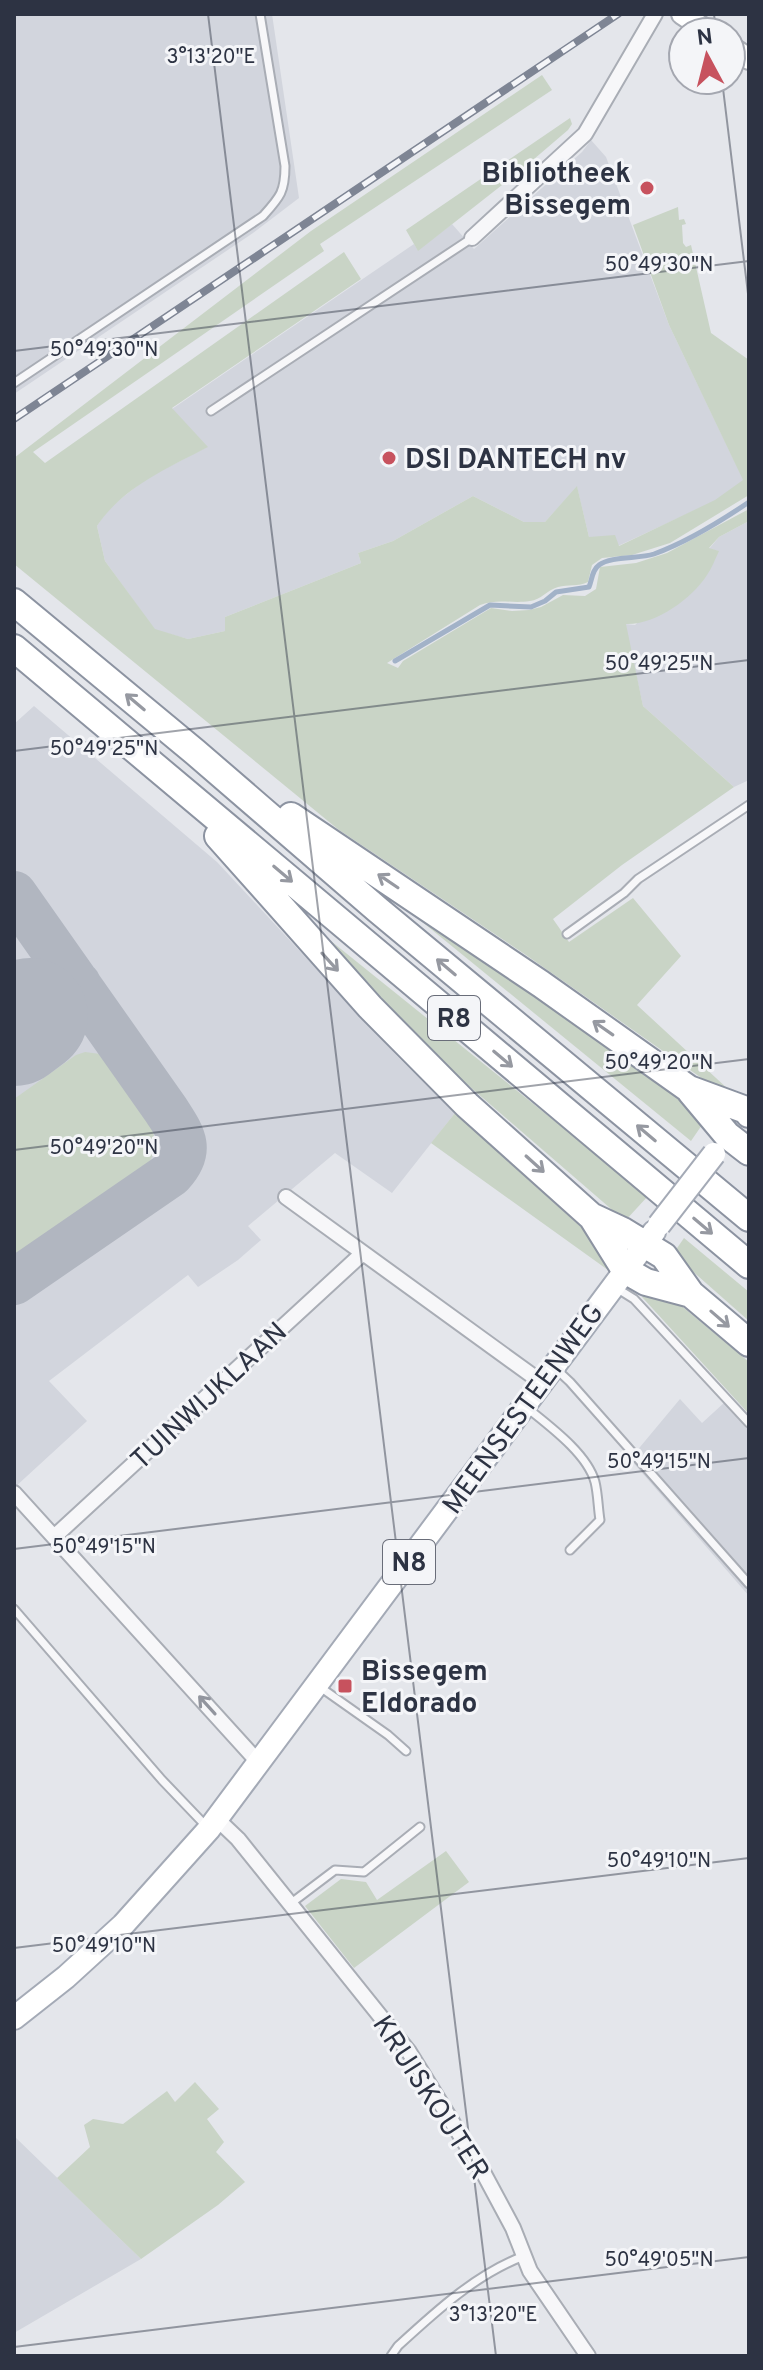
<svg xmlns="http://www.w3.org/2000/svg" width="763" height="2370" font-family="Overpass,sans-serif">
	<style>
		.built { fill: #d2d5dd }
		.green { fill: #c9d4c6 }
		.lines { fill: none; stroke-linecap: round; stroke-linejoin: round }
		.stream { stroke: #a2b2c8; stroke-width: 5 }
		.taxiway { stroke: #b1b6c0; stroke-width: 46 }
		.runway { stroke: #b1b6c0; stroke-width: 116 }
		.lane-casing { stroke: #a9adb5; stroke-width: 11 }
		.street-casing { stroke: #a9adb5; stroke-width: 18 }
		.secondary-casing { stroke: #a9adb5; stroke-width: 24 }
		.primary-casing { stroke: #a4aab6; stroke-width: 26 }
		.highway-casing { stroke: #8c93a1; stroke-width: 30 }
		.lane { stroke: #f7f7f9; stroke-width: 7 }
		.street { stroke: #f7f7f9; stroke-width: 14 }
		.secondary { stroke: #fff; stroke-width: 20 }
		.primary { stroke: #fff; stroke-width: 22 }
		.highway { stroke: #fff; stroke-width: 26 }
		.rail-casing { stroke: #7e8594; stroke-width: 8 }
		.rail { stroke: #f4f5f8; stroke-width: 5; stroke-dasharray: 15; stroke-linecap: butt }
		.primary-bridge-casing { stroke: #a4aab6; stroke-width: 26; stroke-linecap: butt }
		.primary-bridge { stroke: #fff; stroke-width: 22 }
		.oneway { stroke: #9699a1 }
		.oneway2 { stroke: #92959e }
		.ticks { fill: none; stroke: #2d3343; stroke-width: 2; stroke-opacity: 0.45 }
		.poi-dot { fill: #c7525e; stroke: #f4f5f8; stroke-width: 3 }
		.labels { text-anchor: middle; stroke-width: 6; stroke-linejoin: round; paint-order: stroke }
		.shield { fill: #f4f5f8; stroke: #696d79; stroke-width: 2 }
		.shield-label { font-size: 26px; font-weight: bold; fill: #2d3343 }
		.poi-label { font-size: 28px; font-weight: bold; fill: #2d3343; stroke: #f4f5f8; text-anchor: start }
		.street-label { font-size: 28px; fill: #2d3343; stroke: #f4f5f8 }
		.ticks-label { font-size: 20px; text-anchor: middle; fill: #2d3343; stroke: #f4f5f8; stroke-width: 6; stroke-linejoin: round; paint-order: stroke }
	</style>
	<rect width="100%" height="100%" fill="#e4e6eb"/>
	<path class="built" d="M14,14H272L299,198L253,233L14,394Z
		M591,140L606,157L669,325L744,481L715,501L618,546L589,537L577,487L545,522H524L473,496L393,541L358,553L361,563L225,617V631L188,639L155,630L105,561L97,526L108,509L147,478L207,447L172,409L414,244L418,250L452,224L474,249L582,152Z
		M749,521V780L734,787L643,706L625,624L635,625L718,551L709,549L719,537Z
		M34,706L217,862L399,1058L455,1113L392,1193L335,1153L248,1226L261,1240L238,1260L198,1287L188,1275L49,1381L87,1421L14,1488V724Z
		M680,1399L702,1423L725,1402L739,1420L749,1414V1596L630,1459Z
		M14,2136L141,2259L14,2333Z"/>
	<path class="green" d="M542,75L552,90L320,244L324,251L33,452L45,463L344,252L361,279L172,408L208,447C168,468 123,487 97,526L105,561L155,629L188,639L225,631V617L361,563L358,553L393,541L473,496L524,522H545L577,486L589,537L615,535L619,546L715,500L743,480L669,325L633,225L678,207L679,220L684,219L686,224L682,225L683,243L686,247L691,245L711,333L749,360V495L670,543L632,555L602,558L592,565L588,582C578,587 568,584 558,587C547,590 541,600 530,601C511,604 499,598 480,605L387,663L398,668L403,661L491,608L512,611L529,610L541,607L563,595L585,596L596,589L600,567L636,563L667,553L749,509V521L719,537L709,548L719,551C715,559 712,568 707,575C692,599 655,625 626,624L643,706L734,787L622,865L553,919L569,942L633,898L681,956L637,1005L729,1090L720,1091L526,955L339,830L14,564V458L311,231Z
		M570,118L572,124L568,130L520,171L418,251L406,230Z
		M388,894L638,1064L704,1122L691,1141Z
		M321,933L648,1196L625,1221L439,1060Z
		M85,1052L100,1054L108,1059C133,1094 181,1139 136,1179L14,1265V1099L76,1055Z
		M455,1113L604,1248L608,1270L431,1143Z
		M684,1238L749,1292V1321L673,1254Z
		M647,1292L678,1303L749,1362V1414L642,1297Z
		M446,1851L469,1882L354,1968L305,1906L341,1879L366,1882L377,1900Z
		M195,2082L219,2109L207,2119L224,2142L216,2152L245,2182L218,2205L141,2259L57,2178L90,2147L84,2125L93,2119L123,2124L167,2091L175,2102Z"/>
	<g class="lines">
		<path class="stream" d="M395,661L490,605L531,607L545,601L556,592L589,587C592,580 592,570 599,565C611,556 639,559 654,554C687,542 721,521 749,502"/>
		<path class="taxiway" d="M14,894L166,1110C182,1135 194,1149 171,1174L14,1282
			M30,1016L78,984"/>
		<path class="runway" d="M14,1028L30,1016"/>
		<defs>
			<path id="lane" d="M14,383L263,216C280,197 285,192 285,166L260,14
				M211,411L472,238
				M567,934L624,893L638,879L749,805
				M618,1289L634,1299L749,1423
				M555,1368L570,1382L749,1584
				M526,1407C548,1425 587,1453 595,1482C598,1494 598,1508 600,1520L570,1550
				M14,1609L162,1780L206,1826
				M320,1687L388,1735L406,1751
				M290,1904L335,1870L364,1872L420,1827
				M391,2356L398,2346C435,2312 476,2274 524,2256"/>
			<path id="street" d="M472,238L585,134L655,14
				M286,1197L541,1382
				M14,1493L259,1763
				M54,1537L363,1253
				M217,1819L238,1839L409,2052L483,2172L513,2228L530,2271L588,2356"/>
			<path id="secondary" d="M682,14L709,32
				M731,47L749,59"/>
			<path id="primary" d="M14,2018L66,1977L123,1925L209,1829L654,1232"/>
			<path id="highway" d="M14,602L195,752L378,910L749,1218
				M14,648L749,1265
				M291,816L541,984L689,1089L746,1110L749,1114
				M218,836L370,1007L467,1105L592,1217L625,1270L646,1282L691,1294
				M691,1092L727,1135L749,1152
				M593,1217L623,1231L664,1256L691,1294L749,1343"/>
		</defs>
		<use href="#lane" class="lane-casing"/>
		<use href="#street" class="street-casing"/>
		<use href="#secondary" class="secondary-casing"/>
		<use href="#primary" class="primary-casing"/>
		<use href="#highway" class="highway-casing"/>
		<use href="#lane" class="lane"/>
		<use href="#street" class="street"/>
		<use href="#secondary" class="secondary"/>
		<use href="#primary" class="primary"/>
		<use href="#highway" class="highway"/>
		<defs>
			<path id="rail" d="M14,419L618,14"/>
		</defs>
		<use href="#rail" class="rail-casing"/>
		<use href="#rail" class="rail"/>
		<defs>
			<path id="primary-bridge" d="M659,1225L714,1154"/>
		</defs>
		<use href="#primary-bridge" class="primary-bridge-casing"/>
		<use href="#primary-bridge" class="primary-bridge"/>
	</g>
	<defs><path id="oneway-shaft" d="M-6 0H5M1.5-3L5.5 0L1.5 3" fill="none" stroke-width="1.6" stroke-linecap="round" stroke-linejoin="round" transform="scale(2)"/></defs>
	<g class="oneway">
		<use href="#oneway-shaft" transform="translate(135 702) rotate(-140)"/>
		<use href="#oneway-shaft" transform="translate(283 874) rotate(40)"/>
		<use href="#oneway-shaft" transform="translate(388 881) rotate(-146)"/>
		<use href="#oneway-shaft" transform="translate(330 962) rotate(48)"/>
		<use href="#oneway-shaft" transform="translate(446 967) rotate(-140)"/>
		<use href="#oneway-shaft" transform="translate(603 1028) rotate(-145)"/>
		<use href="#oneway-shaft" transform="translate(503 1059) rotate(40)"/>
		<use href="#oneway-shaft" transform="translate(646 1133) rotate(-140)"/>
		<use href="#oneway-shaft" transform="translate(535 1164) rotate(42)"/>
		<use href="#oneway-shaft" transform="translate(703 1226) rotate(40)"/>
		<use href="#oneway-shaft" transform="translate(720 1319) rotate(41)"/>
	</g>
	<use class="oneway2" href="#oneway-shaft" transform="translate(207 1705) rotate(-132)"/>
	<path class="ticks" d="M208,14L496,2356M714,14L716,32M722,80L749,302M14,351L749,261M14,751L749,660M14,1150L749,1059M14,1549L749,1458M14,1948L749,1858M14,2347L749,2257"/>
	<g class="poi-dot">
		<circle cx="647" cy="188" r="8"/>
		<circle cx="389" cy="458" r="8"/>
		<rect x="337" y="1678" width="16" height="16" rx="4"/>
	</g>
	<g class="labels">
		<g class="shield">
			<rect x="428" y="996" width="52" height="44" rx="6"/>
			<rect x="383" y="1540" width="52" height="44" rx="6"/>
		</g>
		<g class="shield-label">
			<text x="454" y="1027">R8</text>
			<text x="409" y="1571">N8</text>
		</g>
		<g class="poi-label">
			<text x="631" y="182" text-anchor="end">Bibliotheek<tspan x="631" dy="32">Bissegem</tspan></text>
			<text x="405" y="468">DSI DANTECH nv</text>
			<text x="361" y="1680">Bissegem<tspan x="361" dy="32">Eldorado</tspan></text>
		</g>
		<g class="street-label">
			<text transform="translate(208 1395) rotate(-43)" y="10">TUINWIJKLAAN</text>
			<text transform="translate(522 1408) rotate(-54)" y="10">MEENSESTEENWEG</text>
			<text transform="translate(432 2097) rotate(57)" y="10">KRUISKOUTER</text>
		</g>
	</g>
	<g class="ticks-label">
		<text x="211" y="63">3°13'20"E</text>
		<text x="659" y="271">50°49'30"N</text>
		<text x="104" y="356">50°49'30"N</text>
		<text x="659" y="670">50°49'25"N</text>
		<text x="104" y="755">50°49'25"N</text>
		<text x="659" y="1069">50°49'20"N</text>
		<text x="104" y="1154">50°49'20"N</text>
		<text x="659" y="1468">50°49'15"N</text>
		<text x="104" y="1553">50°49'15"N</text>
		<text x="659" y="1867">50°49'10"N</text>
		<text x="104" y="1952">50°49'10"N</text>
		<text x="659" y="2266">50°49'05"N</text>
		<text x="493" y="2321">3°13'20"E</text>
	</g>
	<rect width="763" height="2370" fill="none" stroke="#2d3343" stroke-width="32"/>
	<g transform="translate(707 56) rotate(353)"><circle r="38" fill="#f4f5f8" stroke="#a4a7b0" stroke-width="2"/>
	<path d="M0-6L14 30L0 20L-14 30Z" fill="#c7525e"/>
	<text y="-12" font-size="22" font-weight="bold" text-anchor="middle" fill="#2d3343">N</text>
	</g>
</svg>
